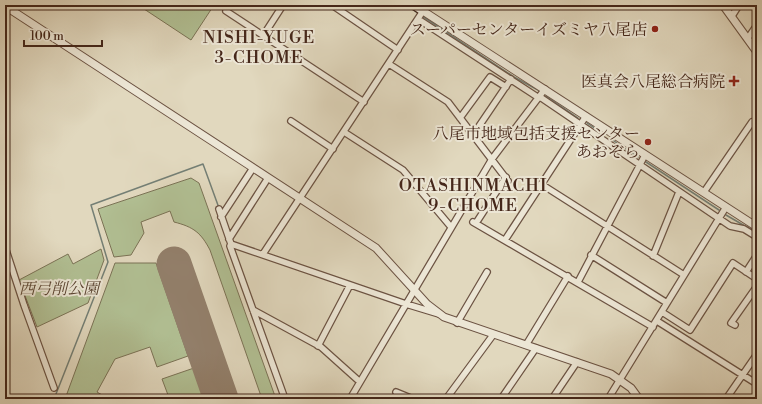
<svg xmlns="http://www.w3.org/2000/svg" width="762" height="404" font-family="'Libre Bodoni','Noto Serif JP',serif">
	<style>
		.green { fill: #b1bf93; stroke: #7b7356 }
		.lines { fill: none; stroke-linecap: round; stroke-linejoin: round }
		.stream { stroke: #747f75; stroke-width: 1.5 }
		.runway { stroke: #93806c; stroke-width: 35 }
		.minor-casing { stroke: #6c5343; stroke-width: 8 }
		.tertiary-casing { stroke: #6c5343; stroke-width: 9 }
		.secondary-casing { stroke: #45271a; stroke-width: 10 }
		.minor { stroke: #ece6d5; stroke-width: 5.5 }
		.tertiary { stroke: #ece6d5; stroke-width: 7 }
		.secondary { stroke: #ece6d5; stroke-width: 8 }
		.poi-dot { fill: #8f2418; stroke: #ece6d5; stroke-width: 1.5 }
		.labels { text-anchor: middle; stroke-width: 4; stroke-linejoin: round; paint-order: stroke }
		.poi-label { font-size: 16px; fill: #45271a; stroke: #ece6d5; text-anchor: end }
		.park-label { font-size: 16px; font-style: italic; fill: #5b4532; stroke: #ece6d5 }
		.neighbourhood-label { font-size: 17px; letter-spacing: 1px; fill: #45271a; stroke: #ece6d5 }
	</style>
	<rect width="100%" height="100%" fill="#e1d8be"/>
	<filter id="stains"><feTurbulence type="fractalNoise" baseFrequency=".005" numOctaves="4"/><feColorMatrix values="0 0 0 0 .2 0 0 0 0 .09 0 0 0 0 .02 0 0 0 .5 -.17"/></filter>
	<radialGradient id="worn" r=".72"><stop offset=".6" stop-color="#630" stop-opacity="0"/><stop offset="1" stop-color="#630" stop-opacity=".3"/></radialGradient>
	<path class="green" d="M138,5H214L191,40Z
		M191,178L199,183L276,399H262L210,250C201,233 194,227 174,222L170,211L141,222L144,233L131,255L114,257L98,209Z
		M101,249L104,260L88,303L37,327L19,280L68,254L73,264Z
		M115,263H156L188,356L157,367L150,347L115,359L97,392L109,399H65Z
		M194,368L205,399H163L168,395L162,379Z"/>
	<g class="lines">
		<path class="stream" d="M406,5L419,14
			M422,16L514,77L538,90
			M546,96L578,118
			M587,123L602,133
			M611,139L638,157
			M646,162L719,210
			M726,215L757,233
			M275,364L288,399
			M54,399L108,262L91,205L203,164L219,208"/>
		<path class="runway" d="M174,264L221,399"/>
		<defs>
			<path id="minor" d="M332,5L398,50
				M226,11L364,102
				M732,16L739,5
				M418,19L539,98
				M263,36L283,5
				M748,38L757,25
				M389,64L448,102L508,181
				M540,97L730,226L744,229L757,237
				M460,118L490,77L506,87
				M291,121L333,149
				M344,132L403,170L451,227
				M473,135L511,79
				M541,184L684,275
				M704,192L752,122
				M219,209L231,244L230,246L285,399
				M221,217L253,168
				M473,222L653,327
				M476,223L506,177
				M229,239L268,178
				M505,240L586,116
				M231,244L406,304L439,314
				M5,247L24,305L54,388
				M263,254L423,11
				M591,255L667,303
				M653,256L679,192
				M746,272L757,255
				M578,282L645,155
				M253,310L321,347L360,382
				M662,312L690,330L733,263L757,279
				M657,321L757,384
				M457,323L487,272
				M735,325L731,323L757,286
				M526,345L568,276
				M318,346L350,285
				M396,392L413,399
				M350,399L492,159L545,89
				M446,399L493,335
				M501,399L536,348
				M552,399L577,362
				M608,399L726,207
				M726,399L757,354"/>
			<path id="tertiary" d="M723,5L757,52
				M5,6L376,248L427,304L444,317L611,374L631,388L639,399
				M423,11L757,227"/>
			<path id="secondary" d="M414,5L423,11L427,5"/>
		</defs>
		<use href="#minor" class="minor-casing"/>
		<use href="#tertiary" class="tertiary-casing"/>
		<use href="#secondary" class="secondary-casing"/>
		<use href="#minor" class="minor"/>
		<use href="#tertiary" class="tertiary"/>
		<use href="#secondary" class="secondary"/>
	</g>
	<g class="poi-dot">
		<circle cx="655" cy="29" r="4"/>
		<path d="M732 75h4v4h4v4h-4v4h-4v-4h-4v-4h4z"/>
		<circle cx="648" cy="142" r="4"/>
	</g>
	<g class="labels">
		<g class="poi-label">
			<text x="647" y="35">スーパーセンターイズミヤ八尾店</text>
			<text x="725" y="87">医真会八尾総合病院</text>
			<text x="640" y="139">八尾市地域包括支援センター<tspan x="640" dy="18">あおぞら</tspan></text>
		</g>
		<g class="park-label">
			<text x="59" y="294">西弓削公園</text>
		</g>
		<g class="neighbourhood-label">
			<text x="259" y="43">NISHI-YUGE<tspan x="259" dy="20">3-CHOME</tspan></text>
			<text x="473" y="191">OTASHINMACHI<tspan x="473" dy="20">9-CHOME</tspan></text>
		</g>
	</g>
	<rect width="762" height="404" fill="none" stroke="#e1d8be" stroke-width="20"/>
	<rect x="6" y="6" width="750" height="392" fill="none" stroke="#45271a" stroke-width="2"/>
	<rect x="10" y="10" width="742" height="384" fill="none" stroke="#45271a"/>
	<path d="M24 40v6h78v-6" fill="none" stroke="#45271a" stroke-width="2"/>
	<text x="30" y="40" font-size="12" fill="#45271a" stroke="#ece6d5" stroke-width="3" paint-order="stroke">100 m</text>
	<rect width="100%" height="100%" filter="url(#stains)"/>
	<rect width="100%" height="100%" fill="url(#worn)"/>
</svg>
